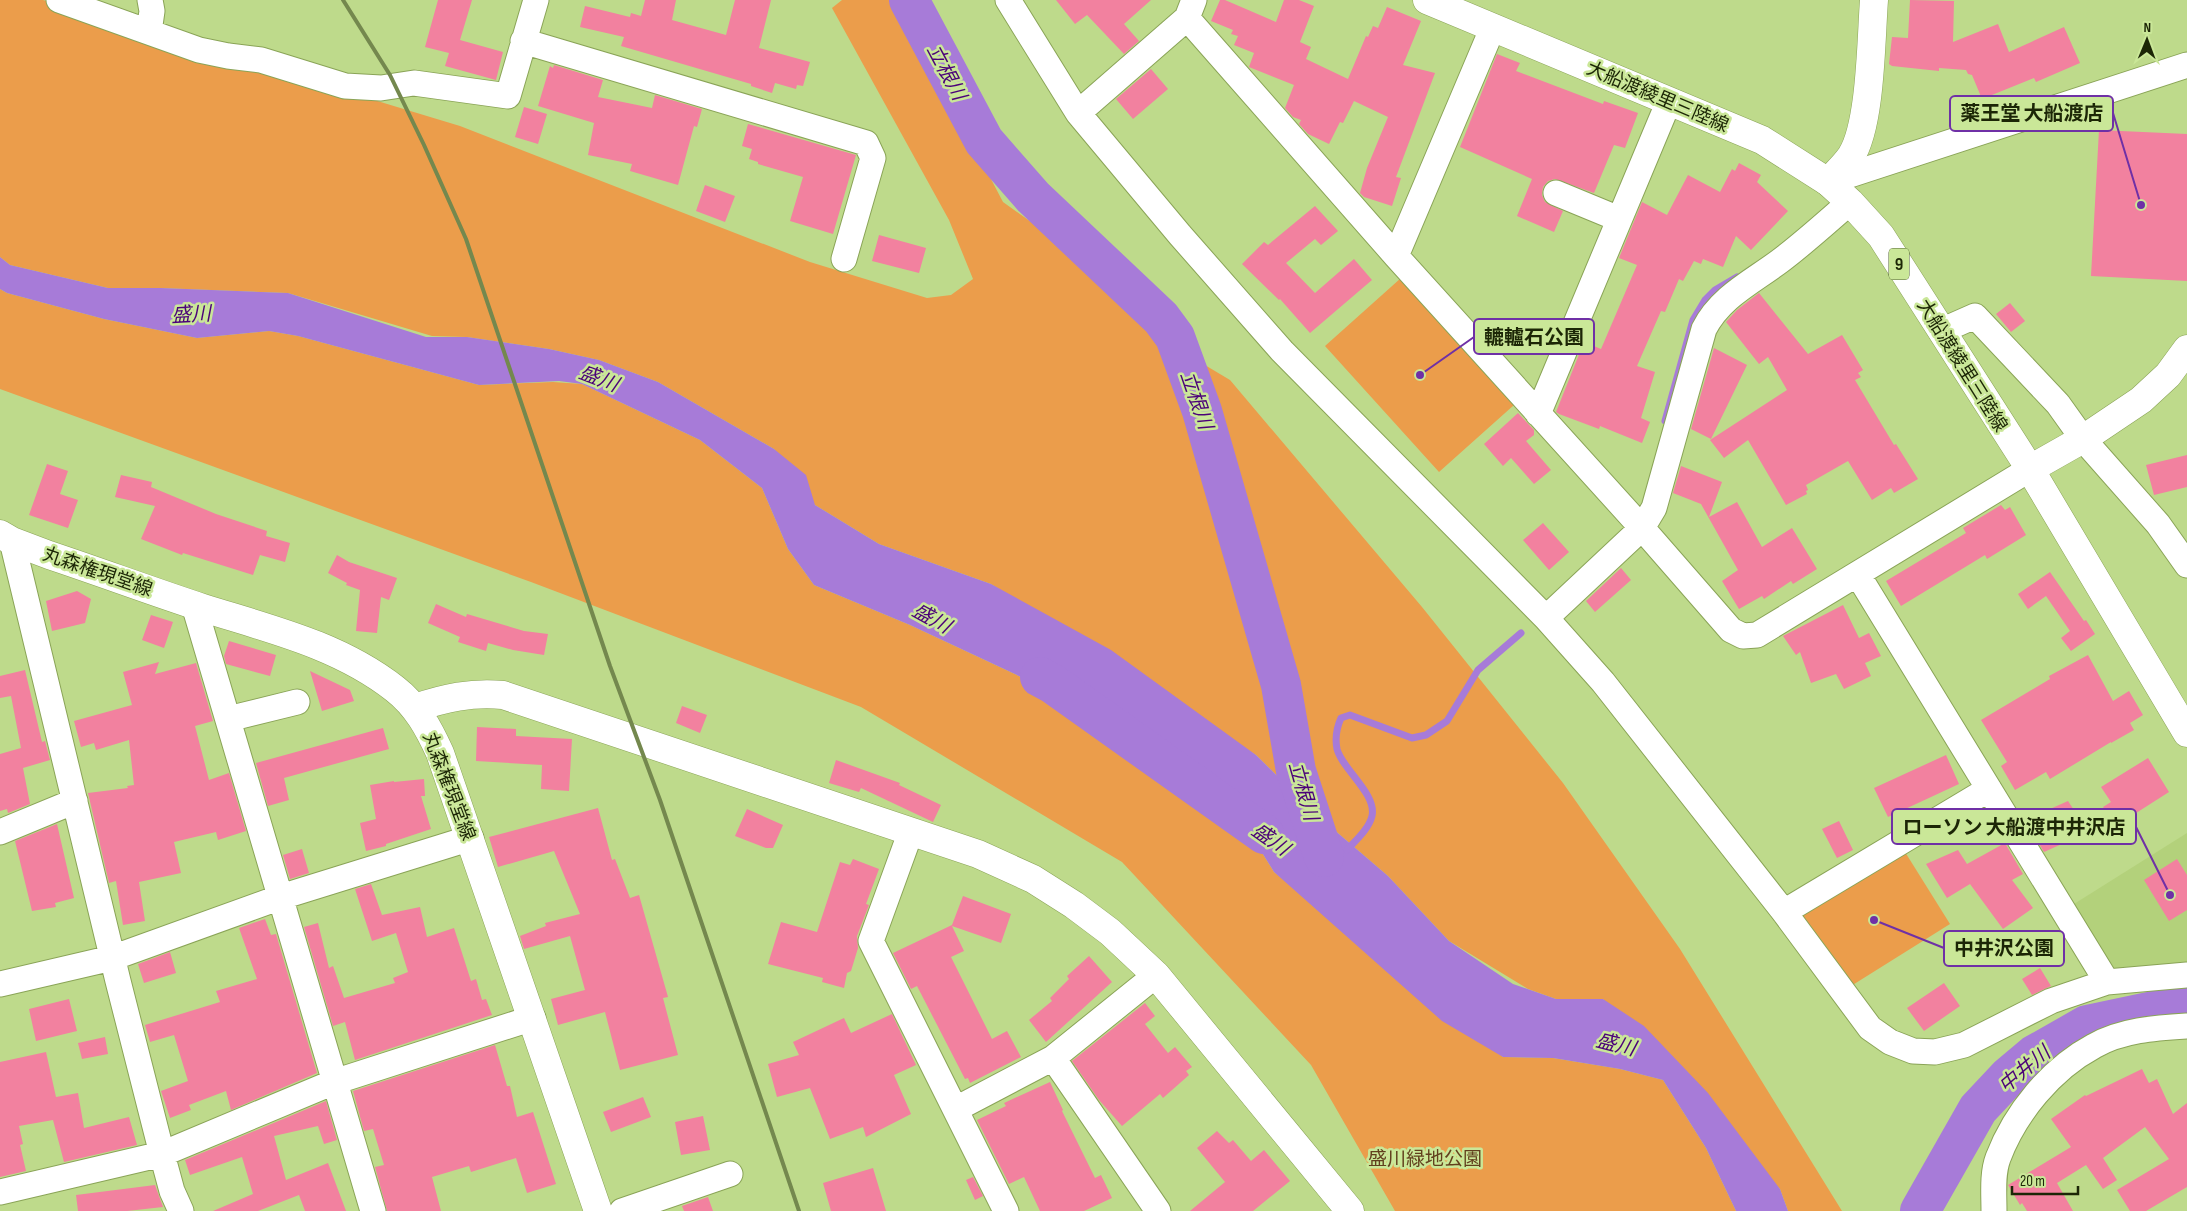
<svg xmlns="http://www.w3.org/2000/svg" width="2187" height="1211" font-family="'Sofia Sans Condensed','Noto Sans JP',sans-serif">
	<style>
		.built { fill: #b3d17b }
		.green { fill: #eb9d4b }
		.water { fill: #a77bd8 }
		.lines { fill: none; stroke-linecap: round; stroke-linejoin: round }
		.stream { stroke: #a77bd8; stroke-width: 7 }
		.river { stroke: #a77bd8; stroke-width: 40 }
		.building { fill: #f2819f }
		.street-casing { stroke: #8aa457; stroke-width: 27 }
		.secondary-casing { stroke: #8aa457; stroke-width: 29 }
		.primary-casing { stroke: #8aa457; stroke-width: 29 }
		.street { stroke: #fff; stroke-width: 25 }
		.secondary { stroke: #fff; stroke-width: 28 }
		.primary { stroke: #fff; stroke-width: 28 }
		.rail { stroke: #74884e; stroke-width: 4 }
		.labels { text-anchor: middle; stroke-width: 5; stroke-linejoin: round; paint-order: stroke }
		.shield { fill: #cae798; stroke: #506032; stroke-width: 1 }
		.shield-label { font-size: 18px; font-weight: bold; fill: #1c2606 }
		.street-label { font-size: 19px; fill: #1c2606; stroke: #cae798 }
		.park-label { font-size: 19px; fill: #62401e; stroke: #cae798 }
		.water-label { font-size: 20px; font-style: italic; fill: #4b0279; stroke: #cae798 }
		.leader { fill: none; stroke: #6f30a6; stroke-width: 2 }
		.callout-dot { fill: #6f30a6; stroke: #cae798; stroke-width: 2 }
		.callout { fill: #cae798; stroke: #6f30a6; stroke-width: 2 }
		.callout-label { font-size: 20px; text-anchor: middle; font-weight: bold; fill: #1c2606 }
	</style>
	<rect width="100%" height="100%" fill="#beda8b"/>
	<path class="built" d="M2187,833V965L2112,971L2074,904Z"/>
	<path class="green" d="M0,0H43L460,126L810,262L927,298L951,295L973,279L949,220L832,8L842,0H897L1003,202L1072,251L1168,343L1230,380L1422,607L1563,783L1680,949L1842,1211H1788L1780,1189L1603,999H1556L1528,989L1449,941L1388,876L1318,816L1256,755L991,584L879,544L815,505L774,449L658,382L599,360L549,349L467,337L432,336L288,293L161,288H108L10,265L0,257Z
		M1401,278L1514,405L1439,472L1325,346Z
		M0,289L7,293L104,319L197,338L269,331L298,336L479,385L553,382L582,384L700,440L762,488L788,549L814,585L910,625L1115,721L1176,756L1251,835L1274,872L1503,1057L1553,1058L1620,1069L1663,1080L1706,1148L1736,1211H1395L1311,1065L1122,862L861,707L531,582L0,389Z
		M1905,852L1950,924L1851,986L1798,917Z"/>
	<path class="water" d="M0,257L10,265L108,288H161L288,293L426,337H467L549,349L599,360L658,382L774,449L806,475L815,505L879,544L991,584L1111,650L1256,755L1318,816L1388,876L1449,941L1513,984L1556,999H1603L1644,1026L1708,1093L1780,1189L1788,1211H1736L1706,1148L1663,1080L1620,1069L1553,1058L1503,1057L1442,1021L1274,872L1251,835L1176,756L1115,721L910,625L814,585L788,549L762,488L700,440L582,384L559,381L479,385L298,336L269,331L197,338L104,319L7,293L0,289Z"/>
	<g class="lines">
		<path class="stream" d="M1665,421L1693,320L1705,300L1715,290L1737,277
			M1347,850C1355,841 1369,829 1372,816C1377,794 1342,769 1337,749C1335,739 1337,727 1341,718L1350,715L1412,738L1426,735L1447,721L1478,670L1521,633"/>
		<path class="river" d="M909,0L984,141L1033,197L1161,318L1175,337L1202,411L1281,685L1296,771L1324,857
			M1040,677L1053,684L1264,834
			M1920,1211L1978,1109L2009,1076L2034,1055L2087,1025L2158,1010L2187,1008"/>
	</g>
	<path class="building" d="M438,0H472L460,40L503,52L496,80L445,66L449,53L425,47Z
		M645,0H676L672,20L726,35L735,0H771L759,48L810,62L803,86L797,85L796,89L775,83L772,93L751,86V84L621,46L624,37L580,27L585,6L630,17L631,13L641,16Z
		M1056,0H1151L1124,24L1139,41L1124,54L1087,15L1075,24Z
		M1220,0H1225L1276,22L1284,0H1299L1314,6L1300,42L1311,47L1306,59L1348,79L1366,36L1368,37L1373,26L1378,28L1387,7L1421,21L1403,65L1435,73L1396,177L1401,178L1392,206L1364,197L1360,193L1367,168L1388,117L1354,101L1343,123L1340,122L1329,144L1308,134L1299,124L1301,120L1293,117L1285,108L1294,85L1249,67L1254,53L1234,45L1238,36L1231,34L1233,30L1211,21Z
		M1910,0L1954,1L1953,42L1998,24L2009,52L2064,27L2080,63L2036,82L2034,78L1982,99L1972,75L1968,74L1966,70L1939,68V71L1892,66L1889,64L1892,37L1908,38Z
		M1497,54L1520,63L1516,71L1603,104L1604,101L1638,113L1625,148L1614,145L1594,193L1555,179L1548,181L1543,187L1542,195L1545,202L1563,211L1554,232L1517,216L1532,179L1460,147Z
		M554,65L603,80L598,97L652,108L655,95L702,109L697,127L694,126L678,185L630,171L632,164L588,155L594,123L538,106L550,66L553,68Z
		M1151,69L1168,89L1133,119L1116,99Z
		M524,107L547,114L538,144L515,137Z
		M748,124L856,155L833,234L790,221L803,177L758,164V162L749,159L752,149L742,146Z
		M2099,130L2187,134V281L2091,276Z
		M1739,163L1761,175L1757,182L1788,211L1751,250L1736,236L1723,267L1703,259L1701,264L1694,261L1683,281L1679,279L1665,312L1661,311L1637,366L1655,372L1641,418L1650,422L1642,443L1600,426L1599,429L1559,414L1556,412L1584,342L1601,349L1637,265L1619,258L1642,202L1667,215L1688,175L1720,192L1732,169L1735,171Z
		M705,185L735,196L725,222L696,211Z
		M1315,206L1338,231L1321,245L1315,239L1286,263L1315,293L1354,259L1372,280L1310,333L1280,299L1279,300L1242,264L1264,242L1268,245Z
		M879,235L926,248L919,273L872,261Z
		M1759,293L1808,354L1842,335L1863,370L1858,373L1861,377L1855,380L1894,445L1896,444L1918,479L1894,493L1891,488L1872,500L1848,461L1806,485L1808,490L1806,491L1807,494L1786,505L1748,440L1724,458L1710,440L1787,390L1768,357L1759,364L1726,322L1737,310Z
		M2010,303L2025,321L2011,332L1996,314Z
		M1714,348L1747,365L1711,439L1691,429Z
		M1518,413L1534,430V435L1526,441L1551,470L1534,484L1511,458L1503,466L1484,444Z
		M2187,455V487L2154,495L2146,465Z
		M47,464L68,471L60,494L78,500L68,528L29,515Z
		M1681,466L1722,482L1709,517L1737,502L1762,547L1792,528L1817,569L1793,584L1791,581L1764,599L1762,596L1739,609L1722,581L1738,570L1701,504L1673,493Z
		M121,475L152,482L151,487L216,514L267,531L266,536L290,543L285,562L260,555L253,575L183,553L182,555L141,539L155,506L115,497Z
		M2001,505L2005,510L2010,507L2026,535L1987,559L1985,555L1901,606L1886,581L1966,533L1963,528Z
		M1543,523L1569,552L1549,570L1523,540Z
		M337,555L349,562L397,578L389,600L381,597L377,633L356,631L360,590L346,585L347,583L328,573Z
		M1621,568L1631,580L1595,612L1586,601Z
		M2050,572L2084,621L2086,620L2095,634L2071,651L2061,638L2070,631L2046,596L2028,609L2018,594Z
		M77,591L91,599L85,623L52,631L46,601Z
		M436,604L466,617L467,614L524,631L548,634L544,655L513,650L488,643L486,651L458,642L460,637L428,623Z
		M1843,605L1859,638L1869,633L1881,656L1865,663L1871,676L1844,689L1836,674L1811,683L1800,652L1796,655L1783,636Z
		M151,615L173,622L164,648L142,640Z
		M229,641L276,655L270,676L226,664L224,656Z
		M2088,655L2113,701L2129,691L2143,715L2130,723L2134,730L2111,743V742L2050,779L2046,772L2015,790L2001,766L2007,762L1981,720L2050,679L2049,676Z
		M159,662L155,674L196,663L213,721L195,726L209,780L229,773L246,831L218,840L216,832L174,842L181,873L139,882L145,921L123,925L116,881L109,883L88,793L128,788L127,786L134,785L129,740L96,750L94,743L81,747L74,721L132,705L123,672Z
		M25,670L42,742L45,741L50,760L23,768L30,804L8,813L7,809L0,811V754L21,748L11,696L0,698V676Z
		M310,671L350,690L354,701L322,711Z
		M682,706L707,715L700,733L676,723Z
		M477,727L516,729V736L572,739L569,791L541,789L542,765L476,761Z
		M383,728L389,749L284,778L289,800L268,806L256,763Z
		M1946,755L1959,784L1888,817L1874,788Z
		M2148,758L2169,792L2122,822L2120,820L2113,823L2103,807L2111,802L2101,787Z
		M836,760L900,783L899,785L941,805L933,822L861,788L859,792L829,783Z
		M424,779L425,796H421L431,829L386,844V846L366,851L360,823L376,819L370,785L394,781V782Z
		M2068,801L2084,825L2063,840L2064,843L2044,852L2025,820Z
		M598,808L612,860L615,859L630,898L639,895L668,997L663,998L678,1055L620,1070L605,1012L558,1025L551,999L585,990L570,936L524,949L520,936L546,926L545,923L580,914L554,851L498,867L489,837Z
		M747,809L783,825L773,848H766L735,836Z
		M1839,821L1853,850L1837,858L1822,829Z
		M57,824L74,898L55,903L56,907L32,911L15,841Z
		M2005,843L2023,874L2012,880L2033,908L2003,929L1970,884L1947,898L1926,864L1958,850L1967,864Z
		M302,849L309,873L290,879L283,855Z
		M853,859L879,869L866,904L869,905L857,936L858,948L851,971L847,973L844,988L822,982L823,978L768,964L781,922L817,932L840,862L850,865Z
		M2177,859L2187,875V910L2169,921L2144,880Z
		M371,884L382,915L420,907L427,937L454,928L471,981L476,979L482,1000L486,999L492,1015L355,1060L345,1022L333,1026L304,927L318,923L329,968L333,966L344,998L395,983L393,978L408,972L396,933L372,941L355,889Z
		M963,896L1011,914L1001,943L952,926L964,951L951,957L992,1039L1007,1031L1021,1057L970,1083L968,1078L965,1079L917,986L911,989L893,953L952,925Z
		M265,919L271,935L276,934L317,1073L231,1110L226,1091L189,1105L191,1110L170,1118L161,1091L188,1081L174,1035L150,1042L145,1025L220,1002L216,991L257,979L239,928Z
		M170,952L176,973L144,983L138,964Z
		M1089,956L1112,982L1046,1042L1029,1020L1052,1001L1050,998L1069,979L1067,976Z
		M2040,968L2051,986L2032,995L2022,979Z
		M1944,983L1960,1006L1924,1031L1907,1008Z
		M69,999L77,1031L36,1041L29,1009Z
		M1145,1003L1155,1016L1145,1024L1168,1053L1175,1047L1192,1067L1186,1071L1189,1075L1163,1098L1160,1094L1122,1126L1099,1100L1072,1061Z
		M892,1014L916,1065L894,1075L911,1114L866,1137L863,1127L830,1139L810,1088L777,1097L768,1064L799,1055L793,1042L844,1018L851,1033Z
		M105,1037L108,1054L82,1059L78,1043Z
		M495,1045L507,1086H510L517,1117L533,1112L556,1184L527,1193L516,1158L471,1172L469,1166L432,1177L441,1211H387L375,1167L384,1165L373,1129L364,1131L353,1091Z
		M46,1052L56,1097L78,1093L84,1128L129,1117L137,1145L64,1162L53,1120L19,1126L23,1144L20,1145L26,1171L0,1177V1062Z
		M2142,1069L2149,1083L2157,1079L2173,1114L2187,1103V1187L2146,1211H2130L2117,1190L2169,1159L2145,1127L2103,1158L2117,1180L2103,1189L2086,1165L2057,1183L2073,1211H2027L2022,1203L2020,1205L2008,1185L2071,1147L2051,1119L2085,1095L2086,1096Z
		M1050,1082L1063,1110L1062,1111L1095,1178L1101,1175L1112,1198L1084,1211H1040L1024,1177L1009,1184L977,1120L1006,1106L1004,1103Z
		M643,1097L651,1117L611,1132L603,1112Z
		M326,1101L337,1140L324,1144L318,1126L274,1136L286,1180L328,1163L346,1211H305L299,1195L258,1211H213L253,1194L242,1157L190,1175L185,1160Z
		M703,1116L710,1150L681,1155L675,1122Z
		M1217,1131L1229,1143L1233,1140L1251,1161L1264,1150L1290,1181L1253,1211H1190L1225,1182L1197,1148Z
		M873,1168L886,1211H831L823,1183Z
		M973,1177L983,1196L975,1200L966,1180Z
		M155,1185L163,1207L127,1211H78L76,1195Z
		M708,1197L713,1211H684L682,1206Z"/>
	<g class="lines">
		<defs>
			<path id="street" d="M59,0L199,50L228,56L261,60L345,86L381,88L414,83L508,96L536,0
				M1008,0L1078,113L1180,235L1282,351L1546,618L1603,682L1784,912L1870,1028L1890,1042L1913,1051L1935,1052L1964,1045L2051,1001L2107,982L2187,975
				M1194,0L1187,18L1396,256L1642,528L1546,618
				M149,32L152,11L150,0
				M523,41L866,143L873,158L844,259
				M1078,113L1187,18
				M1828,182L2187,65
				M1556,193L1619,219
				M1850,202C1827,222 1804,243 1780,261C1752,282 1720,297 1704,329L1654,508L1642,528L1731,630L1743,636L1757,635L2030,469
				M1396,256L1493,27
				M1941,331L1975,316L2058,404L2083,439L2158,524L2187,565
				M1538,414L1669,101
				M12,541L118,981L162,1154L172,1191L181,1211
				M1858,575L2107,982
				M194,605L373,1211
				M228,719L297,702
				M911,831L871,941L1006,1211
				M0,832L75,801
				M1784,912L1989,789
				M0,984L112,958L281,897L471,838
				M1053,1058L1158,1211
				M956,1109L1053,1058L1156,975
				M0,1192L162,1154L334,1082L533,1018
				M622,1211L730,1174
				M1994,1211C1994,1194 1992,1174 1998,1158C2015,1113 2051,1069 2094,1046C2122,1030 2155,1028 2187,1026"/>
			<path id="secondary" d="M1828,182C1835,174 1845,165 1851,156C1871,125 1871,39 1874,0
				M2030,469L2083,439L2141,400L2168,375L2187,349
				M0,534L12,541L49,555C100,572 151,591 203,608C270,629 339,645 395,689C417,706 429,729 440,753L598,1211
				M415,708C445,698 471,692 503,695L978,854L1033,879L1074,905L1110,932L1156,975L1350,1211"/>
			<path id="primary" d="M1427,0L1762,140L1828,182L1850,202L1881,236L2030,469L2187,733"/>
		</defs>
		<use href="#street" class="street-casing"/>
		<use href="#secondary" class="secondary-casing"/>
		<use href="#primary" class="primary-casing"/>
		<use href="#street" class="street"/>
		<use href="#secondary" class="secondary"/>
		<use href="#primary" class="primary"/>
		<path class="rail" d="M343,0L390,75L424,145L466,239L610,666L660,800L799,1211"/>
	</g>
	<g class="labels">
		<rect class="shield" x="1889" y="248.5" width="20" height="31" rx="4"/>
		<g class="shield-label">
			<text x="1899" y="270">9</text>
		</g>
		<g class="street-label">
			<text transform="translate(1658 96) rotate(23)" y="7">大船渡綾里三陸線</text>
			<text transform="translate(1963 365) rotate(58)" y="7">大船渡綾里三陸線</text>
			<text transform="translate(98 571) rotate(19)" y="7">丸森権現堂線</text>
			<text transform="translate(450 786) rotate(69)" y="7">丸森権現堂線</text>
		</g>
		<g class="park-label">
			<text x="1425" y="1165">盛川緑地公園</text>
		</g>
		<g class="water-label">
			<text transform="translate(947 72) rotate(62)" y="7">立根川</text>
			<text transform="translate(191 314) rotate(-3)" y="7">盛川</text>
			<text transform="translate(599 378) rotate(21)" y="7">盛川</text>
			<text transform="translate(1197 400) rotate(71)" y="7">立根川</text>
			<text transform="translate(932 618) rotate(29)" y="7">盛川</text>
			<text transform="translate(1304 791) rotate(74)" y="7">立根川</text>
			<text transform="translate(1271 839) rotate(35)" y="7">盛川</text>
			<text transform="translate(1616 1044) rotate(14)" y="7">盛川</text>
			<text transform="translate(2024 1069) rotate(-40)" y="7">中井川</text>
		</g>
	</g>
	<path class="leader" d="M2141 205L2113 113M1420 375L1474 337M2170 895L2136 827M1874 920L1944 948"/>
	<g class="callout-dot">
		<circle cx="2141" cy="205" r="5"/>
		<circle cx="1420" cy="375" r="5"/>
		<circle cx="2170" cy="895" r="5"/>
		<circle cx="1874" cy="920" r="5"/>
	</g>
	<g class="callout">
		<rect x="1950" y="96" width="163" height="35" rx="5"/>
		<rect x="1474" y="319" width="120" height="35" rx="5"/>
		<rect x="1892" y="809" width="244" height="35" rx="5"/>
		<rect x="1944" y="931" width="120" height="35" rx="5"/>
	</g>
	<g class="callout-label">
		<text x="2032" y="120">薬王堂 大船渡店</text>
		<text x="1534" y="344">轆轤石公園</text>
		<text x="2014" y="834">ローソン 大船渡中井沢店</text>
		<text x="2004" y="955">中井沢公園</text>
	</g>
	<g transform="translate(2147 40) rotate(1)" stroke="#cae798" stroke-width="4" paint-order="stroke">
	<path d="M0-4L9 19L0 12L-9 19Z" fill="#1c2606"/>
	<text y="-8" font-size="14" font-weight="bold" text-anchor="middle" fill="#1c2606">N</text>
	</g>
	<path d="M2012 1186v8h66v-8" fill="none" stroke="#1c2606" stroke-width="2.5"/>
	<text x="2020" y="1186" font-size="15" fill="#1c2606" stroke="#cae798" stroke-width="4" paint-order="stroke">20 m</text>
</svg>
